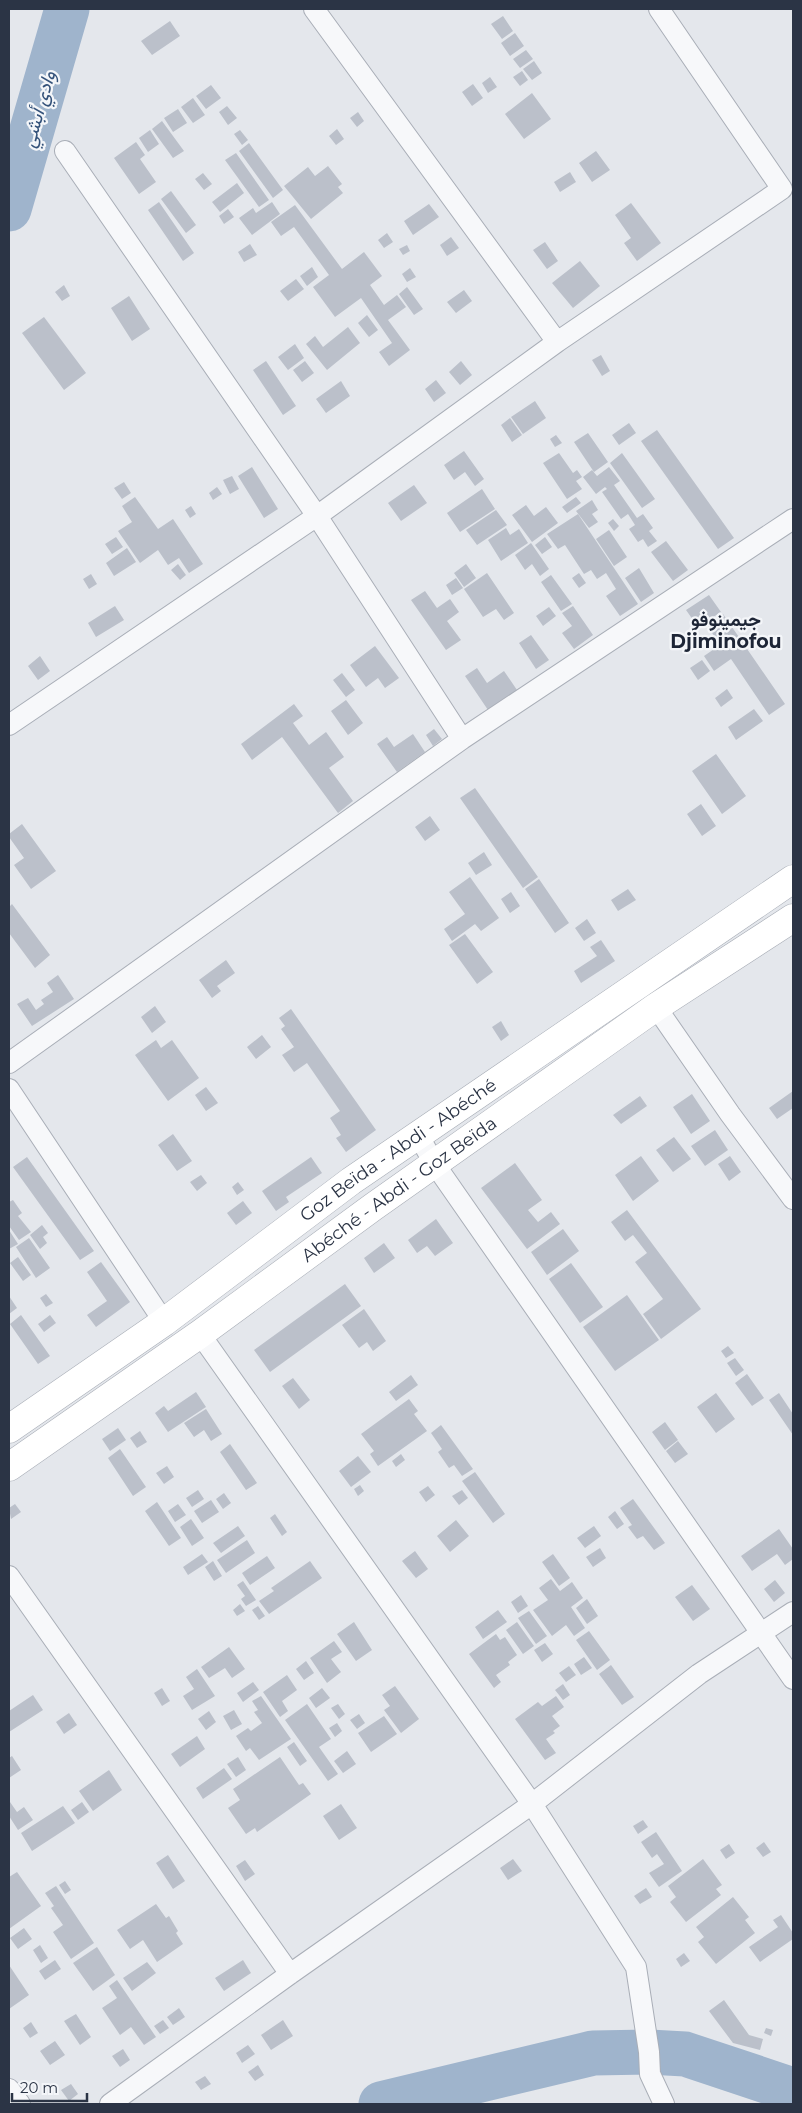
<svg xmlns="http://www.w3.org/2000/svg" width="802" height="2113" font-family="Montserrat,Vazirmatn,sans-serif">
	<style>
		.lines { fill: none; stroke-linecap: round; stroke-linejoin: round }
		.river { stroke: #9fb4cc; stroke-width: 45 }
		.building { fill: #bbc0ca }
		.minor-casing { stroke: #a9aeb7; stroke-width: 22 }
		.secondary-casing { stroke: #a9aeb7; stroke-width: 29 }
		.minor { stroke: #f7f8fa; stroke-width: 20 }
		.secondary { stroke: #fff; stroke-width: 28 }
		.labels { text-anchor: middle; stroke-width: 4.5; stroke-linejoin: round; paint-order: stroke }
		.street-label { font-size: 18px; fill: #2b3445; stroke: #f4f6f9 }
		.water-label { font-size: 19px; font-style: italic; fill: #34527a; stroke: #f4f6f9 }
		.neighbourhood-label { font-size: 19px; font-weight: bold; fill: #1d2536; stroke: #f4f6f9 }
	</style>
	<rect width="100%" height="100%" fill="#e4e7ec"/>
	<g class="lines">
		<path class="river" d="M9,209L67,9
			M381,2104L593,2053L649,2052L685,2054L793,2090"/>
	</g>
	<path class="building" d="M503,16L513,31L502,39L491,24Z
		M170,21L180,36L152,55L141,41Z
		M515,33L524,46L510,56L501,43Z
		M526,50L533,59L520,68L513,59Z
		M534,61L542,73L532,80L523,69Z
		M522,71L528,80L520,86L513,77Z
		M490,77L497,87L488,93L482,83Z
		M473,84L483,98L472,106L462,92Z
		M211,85L221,98L206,109L196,96Z
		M532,93L551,119L524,139L505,114Z
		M193,98L205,115L193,123L181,107Z
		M227,106L237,118L228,125L219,112Z
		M178,109L187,123L173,132L164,118Z
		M358,112L364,121L357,127L350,118Z
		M162,121L184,151L173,158L152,129Z
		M337,129L344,139L336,145L329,136Z
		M150,130L159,144L148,152L139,138Z
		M240,130L248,140L242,145L234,134Z
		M136,142L145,155L140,159L156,182L139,194L114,158Z
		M249,143L283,190L273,198L239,151Z
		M596,151L610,170L592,182L579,163Z
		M236,153L269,200L259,207L225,160Z
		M328,166L342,184L338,187L343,193L311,219L284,186L308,167L315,176Z
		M570,172L576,182L560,192L554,182Z
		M203,173L212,184L204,190L195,179Z
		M237,183L244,193L220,212L212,202Z
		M171,191L196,225L186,233L161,199Z
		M159,202L194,253L183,261L148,210Z
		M272,202L280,214L252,235L239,218L253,208L256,213Z
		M631,203L661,243L637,261L624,243L631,238L615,215Z
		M429,204L439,217L413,235L404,221Z
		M295,205L342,269L364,252L382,276L370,285L384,305L397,295L406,307L388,320L410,350L389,366L379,352L392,343L361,298L335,317L313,287L329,275L294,227L281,236L271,222Z
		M228,209L234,217L224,224L219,216Z
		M387,233L393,242L384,248L378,240Z
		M451,237L459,248L447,256L440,245Z
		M545,242L558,261L547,269L533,250Z
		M250,244L257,255L244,262L238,252Z
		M407,245L410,251L403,255L399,249Z
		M580,261L600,286L573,308L552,283Z
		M312,267L318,277L307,286L300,276Z
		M410,268L416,277L407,282L402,274Z
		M296,279L304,289L288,301L280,291Z
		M64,285L70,296L62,301L55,292Z
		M407,287L423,309L414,315L399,294Z
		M464,290L472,301L456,313L447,302Z
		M129,296L150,329L132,341L111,308Z
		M367,315L378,330L369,337L358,323Z
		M44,317L86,373L64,390L22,333Z
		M348,327L360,343L327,370L306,344L315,336L323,347Z
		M295,344L304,358L288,370L278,357Z
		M601,355L610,371L602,376L592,360Z
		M266,361L296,406L283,415L253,370Z
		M305,361L314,373L302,382L293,370Z
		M461,361L472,375L460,385L449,372Z
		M436,380L446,393L434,402L425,389Z
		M341,381L350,396L326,413L316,399Z
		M535,401L546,418L523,434L511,417Z
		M510,418L522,435L512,442L501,425Z
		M629,423L636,433L619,445L612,435Z
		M657,430L734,538L718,549L641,441Z
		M588,433L608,462L594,472L574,442Z
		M556,435L562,443L555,447L550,439Z
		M464,451L484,479L475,486L465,472L454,480L444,465Z
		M559,453L573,473L577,470L582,477L576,481L582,489L567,499L543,463Z
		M622,453L655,499L642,508L610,463Z
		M252,467L278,509L264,518L238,476Z
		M609,467L620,481L614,485L637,518L643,514L653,528L649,531L657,541L648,547L643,539L638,542L629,529L635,525L628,514L621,519L602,492L607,489L605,487L596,494L583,477L592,470L597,476Z
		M232,476L239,489L230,494L223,480Z
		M124,482L131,493L122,499L114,488Z
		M414,485L427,503L401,521L388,503Z
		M217,487L222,494L213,500L209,493Z
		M482,489L495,509L460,532L447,513Z
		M135,497L158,529L173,519L203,564L189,573L179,558L168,565L158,550L140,563L118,531L132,522L122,506Z
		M576,497L581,503L567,513L562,507Z
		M592,500L598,510L592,514L598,522L589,528L576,511Z
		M526,505L534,516L546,507L558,523L532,542L512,515Z
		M191,506L196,514L190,518L185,510Z
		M496,510L507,525L477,545L466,530Z
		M578,514L638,604L620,616L606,596L616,589L606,573L597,579L591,570L584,574L565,545L558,549L547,534Z
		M613,519L619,526L614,531L608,523Z
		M506,528L510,535L519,529L528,543L501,561L488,540Z
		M609,530L627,557L614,566L596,539Z
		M116,537L123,547L112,554L105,544Z
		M545,537L552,547L542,554L535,545Z
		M666,541L688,570L673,581L651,552Z
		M531,543L549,569L540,576L532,564L525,570L515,555Z
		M127,548L136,562L114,576L106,563Z
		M178,564L186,575L180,580L171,570Z
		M466,564L476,578L464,587L454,573Z
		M639,568L654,593L641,602L625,578Z
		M487,573L514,613L504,620L496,609L483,617L464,589Z
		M579,573L586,583L579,588L572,578Z
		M91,574L97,584L89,589L83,579Z
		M551,575L572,604L561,611L541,582Z
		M456,578L463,588L452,595L446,585Z
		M425,591L437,608L450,599L459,612L447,621L461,640L446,650L411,600Z
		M709,595L721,612L698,627L686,610Z
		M115,606L124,620L96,637L88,623Z
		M573,606L593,635L574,649L562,633L572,626L562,613Z
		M549,607L556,616L543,626L536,616Z
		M723,614L785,704L769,715L731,659L714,671L704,656L720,645L707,625Z
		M531,635L549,660L536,669L519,643Z
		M375,646L399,678L385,688L378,678L366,687L350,665Z
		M40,656L50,671L38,680L28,666Z
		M702,660L710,671L698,680L690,668Z
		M477,668L487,683L504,671L517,690L488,710L465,676Z
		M342,673L355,690L346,697L333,680Z
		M727,689L733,698L721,707L715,698Z
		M346,700L363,723L348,735L331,711Z
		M294,704L303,716L293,723L309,745L326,732L344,757L329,768L353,801L338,813L282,737L252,760L241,744Z
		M754,709L763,721L736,740L728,727Z
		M434,729L442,739L433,746L426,735Z
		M413,734L425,752L397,772L377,744L387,737L394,747Z
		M716,754L746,796L722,814L692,771Z
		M475,788L538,877L523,888L460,798Z
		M701,804L716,826L702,836L687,814Z
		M430,816L440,830L425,841L415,827Z
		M22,824L56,871L31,889L14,865L24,858L9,837V834Z
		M484,852L492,865L476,875L468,863Z
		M470,877L499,918L481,931L475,924L452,941L444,929L465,914L449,892Z
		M539,879L569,923L555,933L525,889Z
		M628,889L636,900L618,911L611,900Z
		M511,892L520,906L510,913L501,899Z
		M12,904L50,955L35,968L9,933V907Z
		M587,919L596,933L584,941L575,928Z
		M465,934L493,972L477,984L449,945Z
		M601,940L615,961L581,983L574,971L597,956L590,947Z
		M226,960L235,973L217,986L221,991L212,998L199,980Z
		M58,975L74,999L32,1026L17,1004L28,998L36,1010L44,1004L41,1000L53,992L47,983Z
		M155,1006L166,1022L152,1033L141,1017Z
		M291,1009L376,1130L346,1152L336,1138L341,1135L330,1118L340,1111L307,1063L294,1072L282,1055L294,1047L281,1029L285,1026L279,1018Z
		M501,1021L509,1035L501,1041L492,1027Z
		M262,1035L271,1047L256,1059L247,1047Z
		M156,1040L161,1048L172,1040L199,1078L168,1101L135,1055Z
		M206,1087L218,1103L206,1111L195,1095Z
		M793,1091V1108L777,1119L769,1108Z
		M692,1094L710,1121L691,1134L673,1107Z
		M640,1096L647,1106L621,1124L613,1115Z
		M715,1130L728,1150L705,1166L691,1146Z
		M173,1134L192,1161L177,1171L158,1145Z
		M674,1137L691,1159L673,1172L656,1150Z
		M641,1156L659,1181L633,1201L615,1175Z
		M730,1156L741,1172L729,1181L718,1164Z
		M27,1157L94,1251L80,1260L13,1167Z
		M311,1157L322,1173L286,1197L289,1202L276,1211L262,1191Z
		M515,1163L542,1200L528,1210L538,1222L551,1212L560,1224L527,1249L481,1188Z
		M201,1175L207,1183L197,1191L190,1182Z
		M238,1182L244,1190L237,1195L232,1187Z
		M13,1200L22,1213L18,1216L31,1232L19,1240L9,1226V1202Z
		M243,1201L252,1213L236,1225L227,1213Z
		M627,1210L701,1309L661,1339L643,1314L663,1299L635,1262L647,1253L633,1235L625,1241L611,1222Z
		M436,1219L453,1243L435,1256L427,1246L417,1253L408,1240Z
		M42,1225L48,1233L43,1237L47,1243L40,1249L30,1235Z
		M563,1229L579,1251L547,1275L531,1252Z
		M9,1230L18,1244L9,1249Z
		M29,1238L50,1268L36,1278L16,1247Z
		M384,1243L395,1258L374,1273L364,1258Z
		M18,1257L31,1275L23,1281L10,1263Z
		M101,1262L130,1302L96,1327L87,1315L107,1301L87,1272Z
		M571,1263L603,1307L580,1323L549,1279Z
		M345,1284L361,1306L270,1372L254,1350Z
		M46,1294L53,1303L46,1307L40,1298Z
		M627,1295L659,1340L615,1371L583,1327Z
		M9,1296L17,1308L9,1314Z
		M364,1309L386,1341L373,1351L367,1342L359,1348L342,1325Z
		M21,1315L50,1356L38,1364L10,1324Z
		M50,1315L56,1323L44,1332L38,1324Z
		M728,1346L734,1353L726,1358L721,1351Z
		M735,1358L744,1370L736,1376L727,1363Z
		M747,1374L764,1398L752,1406L735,1383Z
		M411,1375L418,1385L396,1401L389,1392Z
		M293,1378L310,1400L299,1409L282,1386Z
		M196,1392L206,1407L168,1432L155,1413L164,1406L168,1411Z
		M716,1393L735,1419L716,1433L697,1407Z
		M779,1393L793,1414V1435L769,1400Z
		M409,1399L418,1411L414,1414L427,1431L378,1466L370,1454L374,1451L361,1434Z
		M206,1409L222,1434L211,1441L204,1430L194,1437L184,1423Z
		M665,1422L678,1440L665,1450L652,1432Z
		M441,1425L473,1469L462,1476L454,1465L449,1468L438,1452L442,1449L431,1433Z
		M118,1428L126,1440L110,1451L102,1439Z
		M140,1431L147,1442L137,1448L130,1438Z
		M678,1441L688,1454L675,1463L666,1451Z
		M230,1444L257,1483L246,1490L220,1452Z
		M120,1449L146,1487L133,1496L108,1458Z
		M401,1454L405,1460L396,1467L392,1461Z
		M358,1456L371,1472L351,1487L339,1471Z
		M167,1466L174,1477L164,1484L156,1473Z
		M475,1472L505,1514L493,1523L462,1481Z
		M360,1485L364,1491L358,1496L354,1489Z
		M428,1486L435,1495L426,1502L419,1492Z
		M198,1490L204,1499L192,1507L186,1498Z
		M462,1490L468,1498L459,1505L452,1496Z
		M224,1493L231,1503L223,1509L216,1499Z
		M633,1499L665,1543L654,1550L643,1536L637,1539L628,1527L632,1525L620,1508Z
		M211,1500L219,1512L202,1523L194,1511Z
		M157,1502L181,1538L169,1546L145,1511Z
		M15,1504L21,1512L11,1519L9,1508Z
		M178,1504L186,1515L175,1522L168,1511Z
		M615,1511L624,1524L617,1529L608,1517Z
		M275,1514L287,1532L282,1536L270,1518Z
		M191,1519L204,1538L192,1546L180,1527Z
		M456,1520L469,1536L450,1552L437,1536Z
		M238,1526L245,1536L221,1553L213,1543Z
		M594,1526L601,1536L585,1548L577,1538Z
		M779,1529L793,1549V1559L785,1565L777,1554L752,1571L741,1556Z
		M247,1540L255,1553L226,1573L217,1560Z
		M600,1548L606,1558L593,1567L586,1557Z
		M415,1551L428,1569L416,1578L402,1561Z
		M202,1554L208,1562L188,1575L183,1567Z
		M553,1554L570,1578L559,1586L542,1562Z
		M267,1556L275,1568L250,1585L242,1573Z
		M213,1561L222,1576L214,1581L205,1567Z
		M310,1561L322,1578L269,1614L259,1601L274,1591L271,1588Z
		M551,1579L560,1591L572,1582L583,1598L571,1607L585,1628L574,1636L566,1625L552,1636L533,1610L548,1600L539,1588Z
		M775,1580L785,1593L774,1602L764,1589Z
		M243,1581L256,1600L246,1606L241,1599L245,1596L237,1585Z
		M692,1585L710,1609L693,1621L675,1597Z
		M521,1595L528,1606L518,1613L511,1602Z
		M587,1599L598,1616L587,1624L576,1608Z
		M240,1604L245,1611L237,1616L233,1610Z
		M258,1606L265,1616L259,1620L252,1610Z
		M498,1610L507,1622L483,1639L475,1627Z
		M529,1611L547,1636L536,1644L518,1618Z
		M354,1622L372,1650L356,1661L337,1634Z
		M517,1622L534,1646L523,1654L506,1630Z
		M589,1631L610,1660L597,1670L576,1640Z
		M496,1634L500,1640L505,1637L517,1655L508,1662L510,1665L496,1675L501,1682L494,1688L469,1654Z
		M334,1641L342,1652L331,1659L341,1672L327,1683L310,1658Z
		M545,1643L553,1654L542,1662L534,1650Z
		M229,1647L245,1669L232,1678L225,1668L209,1678L201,1667Z
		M584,1657L592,1668L581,1675L574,1664Z
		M306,1661L314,1673L304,1680L296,1669Z
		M611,1665L634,1697L622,1705L599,1674Z
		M569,1666L576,1675L566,1682L559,1673Z
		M197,1669L215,1696L192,1710L183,1696L194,1689L186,1677Z
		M287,1675L297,1690L282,1701L288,1711L280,1717L263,1692Z
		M253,1682L259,1690L243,1702L237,1693Z
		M563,1684L570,1695L563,1700L555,1690Z
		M395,1686L419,1719L401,1733L384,1710L390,1706L382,1695Z
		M162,1688L170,1701L162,1706L154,1693Z
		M322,1688L330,1698L316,1708L309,1698Z
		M33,1695L43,1710L9,1732V1711Z
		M261,1696L291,1739L259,1760L250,1748L246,1751L236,1736L248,1728L251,1731L262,1723L254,1712L258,1710L252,1701Z
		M556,1696L564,1707L552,1716L560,1726L553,1731L555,1733L546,1739L556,1753L545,1760L515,1719L538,1702L542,1706Z
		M307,1704L331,1739L319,1747L338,1774L328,1781L285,1720Z
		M338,1704L345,1714L339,1719L331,1708Z
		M234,1710L242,1724L231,1730L223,1716Z
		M209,1711L216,1722L206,1730L198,1719Z
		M69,1713L77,1725L64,1734L56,1722Z
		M359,1714L365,1723L357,1729L350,1720Z
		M384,1716L397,1734L371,1752L358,1733Z
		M337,1723L342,1731L335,1737L329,1728Z
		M197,1736L205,1749L180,1767L171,1754Z
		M294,1742L307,1761L300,1766L287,1747Z
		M347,1751L356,1764L343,1773L334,1761Z
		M12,1756L21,1770L9,1778V1758Z
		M238,1757L246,1770L236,1777L227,1764Z
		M280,1757L299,1785L303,1783L311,1794L257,1832L255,1828L246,1834L228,1808L240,1800L233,1789Z
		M224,1768L232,1779L203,1799L196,1788Z
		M109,1770L122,1790L93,1811L79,1791Z
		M10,1802L17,1812L24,1807L33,1820L18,1830L9,1816Z
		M82,1802L89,1812L78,1820L71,1810Z
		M341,1804L357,1828L339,1840L323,1816Z
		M63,1806L75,1823L32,1851L21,1833Z
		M643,1820L648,1827L638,1834L633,1826Z
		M656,1832L682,1871L659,1887L649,1873L664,1864L657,1854L652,1858L641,1842Z
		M764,1842L771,1852L763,1857L756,1848Z
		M729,1844L735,1853L726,1859L720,1850Z
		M168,1855L185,1881L173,1889L156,1863Z
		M513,1859L522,1871L508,1880L500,1868Z
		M703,1859L722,1885L716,1889L721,1895L686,1922L670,1902L676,1897L668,1886Z
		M245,1860L255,1874L245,1881L236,1866Z
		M17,1872L41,1906L9,1929V1877Z
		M65,1881L71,1890L65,1894L59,1885Z
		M56,1886L94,1943L71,1959L53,1932L63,1925L51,1908L54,1906L45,1893Z
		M646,1888L652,1897L640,1904L634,1896Z
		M733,1897L749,1917L745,1920L755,1933L716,1964L698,1942L704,1937L696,1927Z
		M156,1904L166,1918L169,1916L178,1931L176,1933L183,1944L157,1962L143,1940L130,1949L117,1930Z
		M781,1915L793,1933V1939L760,1962L749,1947L778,1927L773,1920Z
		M24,1928L32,1939L18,1949L10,1938Z
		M40,1945L48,1958L41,1963L33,1950Z
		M97,1947L115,1975L93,1991L73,1963Z
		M684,1953L690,1961L681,1967L676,1959Z
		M55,1960L61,1969L45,1980L39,1971Z
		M243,1960L251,1973L224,1991L215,1978Z
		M147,1962L156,1973L132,1991L123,1978Z
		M9,1965L29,1995L9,2009Z
		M117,1980L156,2037L144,2045L131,2027L120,2035L102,2008L117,1998L109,1986Z
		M724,2000L749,2035L763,2039L760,2050L733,2043L709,2011Z
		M179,2008L185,2017L173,2025L167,2017Z
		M76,2014L91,2037L80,2045L64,2021Z
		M163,2020L169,2028L160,2034L154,2026Z
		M283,2020L293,2036L271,2050L261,2035Z
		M31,2022L38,2033L30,2038L23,2028Z
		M766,2028L773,2030L771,2036L764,2033Z
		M55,2041L65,2055L50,2065L40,2051Z
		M248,2045L255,2054L242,2063L236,2053Z
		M123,2049L130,2060L120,2067L112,2056Z
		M258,2065L264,2075L255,2081L248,2072Z
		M205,2076L211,2084L201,2090L195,2082Z
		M71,2084L78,2094L69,2101L61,2090Z"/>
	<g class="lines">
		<defs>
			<path id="minor" d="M314,9L557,342
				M65,151L317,516L462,739
				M9,725L317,516L557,342L782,189L659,9
				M656,1007L730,1114L793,1199
				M9,1063L462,739L793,519
				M9,1089L164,1322
				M418,1135L434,1163L793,1679
				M200,1334L532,1804L636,1967L649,2052L650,2074L664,2104
				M9,1576L290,1974
				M9,2089L20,2104
				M110,2104L290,1974L532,1804L699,1674L793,1612"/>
			<g id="secondary">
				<path id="s1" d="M9,1429L164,1322L351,1181L793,879"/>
				<path id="s2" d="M9,1467L200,1334L373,1207L656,1007L793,918"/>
			</g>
		</defs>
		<use href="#minor" class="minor-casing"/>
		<use href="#secondary" class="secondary-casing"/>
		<use href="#minor" class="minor"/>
		<use href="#secondary" class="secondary"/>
	</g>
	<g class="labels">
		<g class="street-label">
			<text dy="6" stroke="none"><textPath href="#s1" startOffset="479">Goz Beïda - Abdi - Abéché</textPath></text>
			<text dy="6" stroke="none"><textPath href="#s2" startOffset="479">Abéché - Abdi - Goz Beïda</textPath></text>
		</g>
		<g class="water-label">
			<text transform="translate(38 109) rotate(-74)" y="7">وادي أبشي</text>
		</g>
		<g class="neighbourhood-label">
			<text x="726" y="626">جيمينوفو<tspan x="726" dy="22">Djiminofou</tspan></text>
		</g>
	</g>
	<rect width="802" height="2113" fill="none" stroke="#2b3445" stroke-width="20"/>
	<path d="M12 2093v8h75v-8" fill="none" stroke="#2b3445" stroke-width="2.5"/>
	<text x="20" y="2093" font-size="15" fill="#2b3445" stroke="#f4f6f9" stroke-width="4" paint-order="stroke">20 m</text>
</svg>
